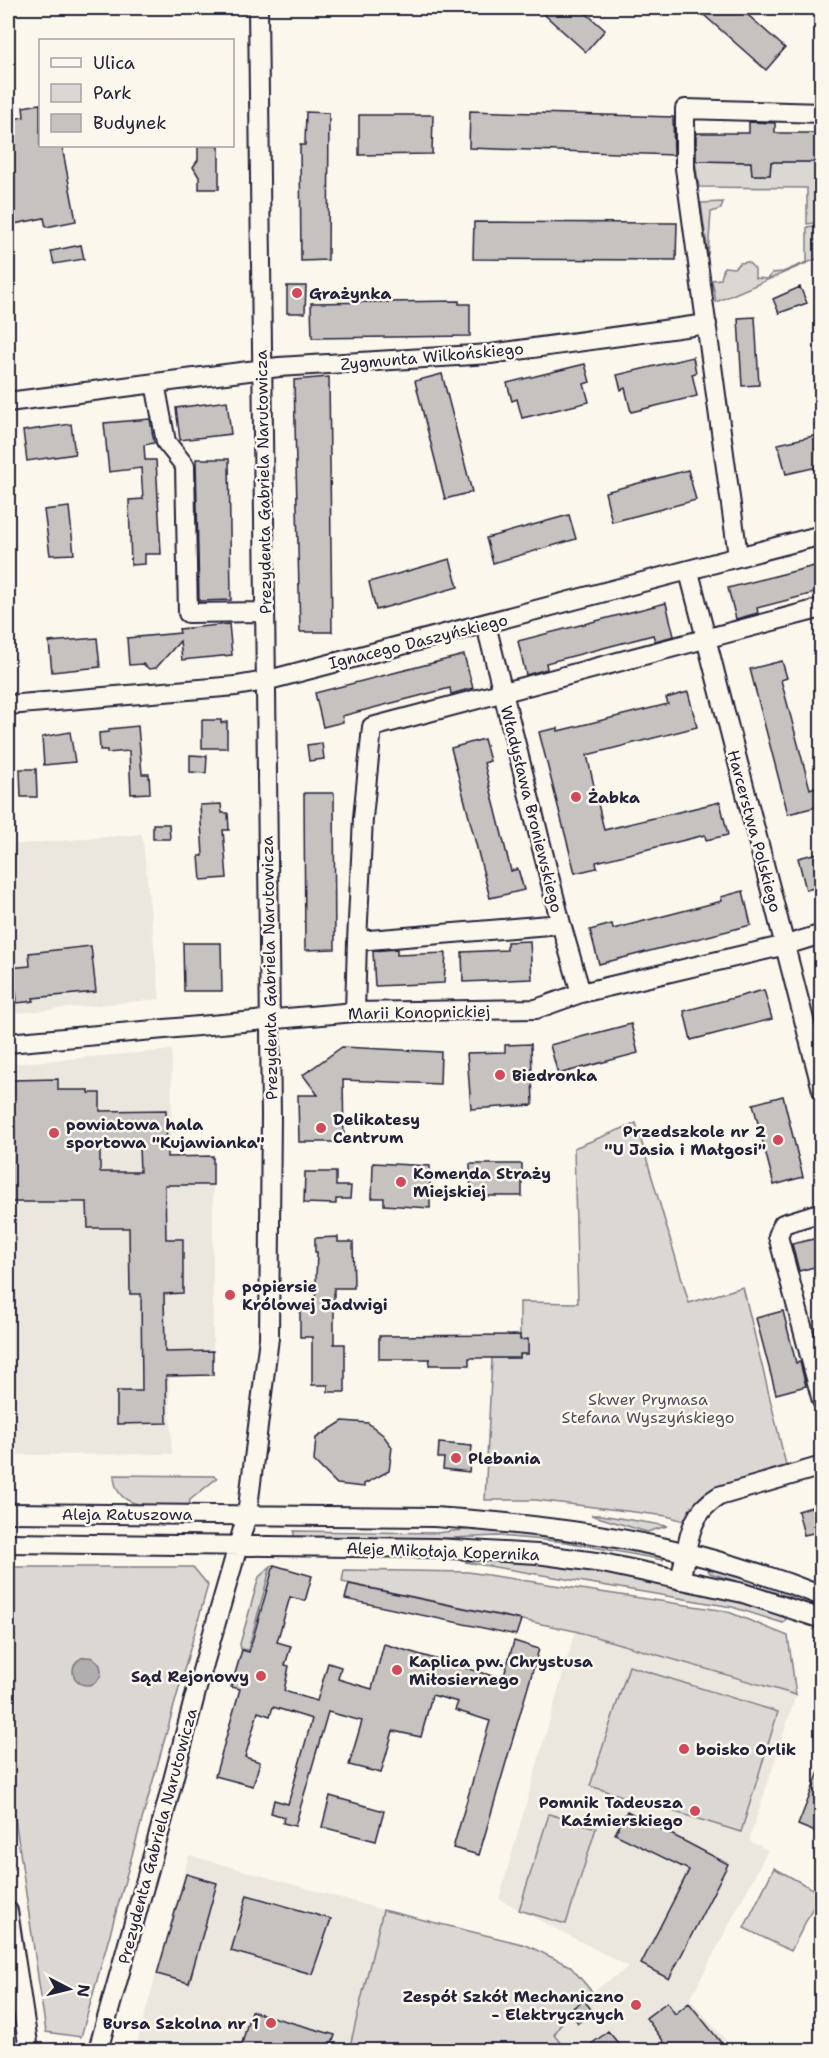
<svg xmlns="http://www.w3.org/2000/svg" width="829" height="2058" font-family="'Shantell Sans',sans-serif">
	<style>
		.built { fill: #ebe7df }
		.green { fill: #dbd8d3; stroke: #7e7d87; stroke-width: 1.5 }
		.water { fill: #b1aeb0; stroke: #787681; stroke-width: 1.5 }
		.building { fill: #c6c2c0; stroke: #22223b; stroke-width: 1.5; fill-rule: evenodd }
		.lines { fill: none; stroke-linecap: round; stroke-linejoin: round }
		.minor-casing { stroke: #22223b; stroke-width: 22 }
		.minor { stroke: #fbf7ec; stroke-width: 18 }
		.poi-dot { fill: #d1495b; stroke: #fbf7ec; stroke-width: 2 }
		.labels { text-anchor: middle; stroke-width: 5; stroke-linejoin: round; paint-order: stroke }
		.poi-label { font-size: 16px; font-weight: bold; fill: #22223b; stroke: #fbf7ec; text-anchor: start }
		.street-label { font-size: 16px; fill: #22223b; stroke: #fbf7ec }
		.park-label { font-size: 16px; fill: #505061; stroke: #fbf7ec }
	</style>
	<rect width="100%" height="100%" fill="#fbf7ec"/>
	<filter id="ink" filterUnits="userSpaceOnUse"><feTurbulence type="fractalNoise" baseFrequency=".0167" numOctaves="2"/><feDisplacementMap in="SourceGraphic" scale="12" xChannelSelector="R" yChannelSelector="G"/><feConvolveMatrix kernelMatrix="1 2 1 2 8 2 1 2 1" color-interpolation-filters="sRGB"/></filter>
	<g filter="url(#ink)">
		<path class="built" d="M142,834L160,999L8,1014V845Z
			M172,1050L171,1157L213,1156V1375L169,1378L172,1454L8,1455V1064Z
			M575,1631L796,1695L749,1841L768,1850L690,1999L734,2050H566L554,2035L569,2011L598,1988L629,1967L499,1899Z
			M189,1855L383,1910L349,2050H135Z"/>
		<path class="green" d="M695,161L751,162L752,175H770L771,162H821L819,199H821V222L807,224V188L699,187Z
			M723,202L721,209L711,212L708,255L701,203Z
			M821,225V257L716,302L712,280L721,279L724,267L734,268L740,263L748,262L755,269V278L768,279L772,273L783,272L807,262V227Z
			M636,1123L689,1303L743,1287L787,1469L687,1522L667,1516L536,1500H485L492,1358H520V1354H528V1340H520V1302L578,1303L574,1148Z
			M114,1475L214,1476L217,1478L190,1500L189,1505C160,1505 115,1514 114,1475Z
			M591,1515H601L667,1526L647,1532Z
			M472,1529L614,1545L665,1556L663,1560L566,1542L498,1536L430,1539L294,1537V1531L436,1533Z
			M479,1560C580,1563 692,1585 788,1616L783,1623L732,1607L465,1562Z
			M271,1566L248,1650L241,1649L240,1644L259,1577Z
			M8,1567H193L208,1585L81,2037L46,2032L8,1769Z
			M711,1568L793,1595L791,1598L710,1573L708,1570Z
			M344,1570L468,1572L726,1611L788,1636L796,1695L575,1631L342,1582Z
			M629,1666L778,1712L741,1832L590,1786Z
			M549,1814L596,1828L566,1924L519,1910Z
			M774,1868L820,1893L791,1951L744,1928Z
			M383,1910L526,1945L570,1966L593,1993L569,2011L554,2035L566,2050H349Z"/>
		<path class="water" d="M73 1671a14 14 0 1 1 28 0a14 14 0 1 1-28 0Z"/>
		<path class="building" d="M537,8H580L605,30L586,52Z
			M696,8H740L785,48L766,70Z
			M40,104V146H62L76,221L46,227L44,218L14,224L8,189V120L24,117L23,107Z
			M470,111L673,117L674,155L469,148Z
			M306,112L329,113L328,260L301,261L300,145H305Z
			M359,115H433L432,154L359,155Z
			M749,122L775,123V133H822V162H771L770,175H752L751,162L696,161V133H749Z
			M198,146H219V189H199V177L193,167L198,160Z
			M474,222L677,223L676,260L473,259Z
			M81,245L84,259L54,264L51,251Z
			M287,286H306L305,313H287Z
			M800,287L807,303L779,313L773,299Z
			M459,301V304H470V336L312,338L311,303Z
			M755,317L759,385L742,386L738,318Z
			M693,357L696,373L692,374L697,396L631,412L625,388L621,390L617,375Z
			M585,364L590,382L584,384L589,402L522,418L517,399L512,401L507,383Z
			M442,374L472,492L445,499L415,381Z
			M329,377L332,632H300L294,380Z
			M227,401L231,434L180,440L176,408Z
			M150,419L154,443L144,445L145,460H156L161,554H145V564L131,565L129,500L143,499L141,468L109,472L104,423Z
			M71,424L75,454L27,461L23,431Z
			M822,434V466L786,474L778,444Z
			M196,459H229L231,600L199,601Z
			M688,470L696,500L612,522L605,492Z
			M69,507L74,554L50,555L44,510Z
			M569,515L576,539L493,563L486,538Z
			M450,559L458,587L376,610L369,582Z
			M822,564V591L757,608L758,613L736,619L728,588Z
			M666,603L674,636L655,641L653,635L546,663L547,669L526,675L518,641Z
			M229,624L232,655L182,660L180,641L156,668L149,669L143,664L129,665L127,638L180,633L179,629Z
			M97,638L100,667L52,672L49,642Z
			M464,655L473,688L451,694L450,688L342,716L343,722L323,727L315,693Z
			M782,661L787,678L781,680L810,789L815,787L820,806L788,814L750,669Z
			M688,692L697,727L587,755L604,830L720,802L728,835L706,840L705,835L596,862L597,868L575,873L539,732L558,728V731L668,704L666,698Z
			M202,720H221V723L227,722V748H202Z
			M138,726L142,774H149L150,793L131,794L129,751L107,753V750H100L99,733L109,732V729Z
			M70,732L75,762L44,765L42,737Z
			M484,739L490,761L484,763L511,871L518,869L524,890L490,898L451,748Z
			M322,743L324,759L309,761L307,745Z
			M190,755L207,756L206,773L190,772Z
			M20,769H36L37,797H21Z
			M304,793H334L335,949L305,950Z
			M221,804L222,813H228L229,830H223L227,878L201,880L199,856H203L200,805Z
			M153,824H169L170,839H153Z
			M822,852V886L806,890L798,858Z
			M743,891L751,925L599,964L590,930L612,924L613,929L722,901L721,897Z
			M530,941L532,979L463,982L462,952L507,950V942Z
			M183,943H221L222,991H184Z
			M91,946L96,992L33,998L34,1001L17,1003L16,991L8,992V968L30,966L29,953Z
			M397,949V955L446,953L444,983L375,986L373,951Z
			M764,990L772,1019L691,1040L684,1011Z
			M631,1024L638,1053L558,1074L550,1045Z
			M531,1044L533,1105L471,1109L467,1053L505,1052V1045Z
			M342,1047L441,1052L440,1084L343,1080L344,1142H299L298,1095H318L303,1075Z
			M58,1079V1090H89V1093H100V1111L166,1110L167,1157L213,1156V1185H165L166,1239H183V1293L164,1294L165,1352L213,1351V1375L166,1376L167,1423L117,1424V1391H142L141,1294H130L129,1228H88L87,1202H8V1087H12V1080ZM139,1146L140,1172H100V1147Z
			M783,1096L803,1177L774,1185L753,1104Z
			M373,1163L430,1166V1208L384,1205V1198H372Z
			M470,1164H522V1196H471Z
			M305,1172H336V1186H351L350,1199H336V1204L304,1203Z
			M338,1237V1242H353L354,1288H334V1344H345V1392H328V1385H312V1337H300V1310L304,1305H315L317,1252H315V1238Z
			M822,1237V1265L799,1271L792,1244Z
			M783,1311L796,1363L800,1362L806,1386L776,1394L756,1318Z
			M520,1335V1340L528,1339V1354H520V1358H469V1365H429L430,1359H379V1336Z
			M343,1421L368,1423L383,1435L392,1447L389,1471L364,1484V1487L337,1484L314,1461L316,1438Z
			M439,1443L472,1446L469,1472L443,1469L444,1458H438Z
			M822,1504V1531L804,1535L798,1511Z
			M274,1565L312,1576L305,1601L290,1597L277,1642L291,1646L285,1665L289,1666L284,1691L317,1701L328,1663L341,1667L338,1679L372,1689L384,1644L503,1679L514,1641L539,1649L479,1855L453,1848L490,1721L455,1710L458,1702L432,1695L421,1737L393,1731L381,1773L349,1765L362,1721L328,1712L295,1826L283,1823L284,1817L271,1813L274,1800L288,1804L312,1719L273,1707L270,1716L258,1712L245,1757L260,1762L253,1786L215,1776L240,1689L231,1687L242,1650L249,1652Z
			M349,1584L402,1595L521,1620L516,1635L345,1599Z
			M821,1767L822,1825L818,1833L798,1825Z
			M330,1796L384,1811L376,1841L322,1827Z
			M627,1811L728,1864L669,1979L641,1964L689,1870L615,1834Z
			M186,1874L217,1883L189,1983L157,1974Z
			M247,1895L331,1919L312,1974L231,1951Z
			M584,2000L593,2012L578,2023L570,2010Z
			M667,2002L675,2014L689,2003L727,2050H670L646,2018Z
			M251,2011L335,2035L330,2050H252L241,2047Z
			M608,2031L624,2050H583L602,2036Z"/>
		<g class="lines">
			<defs>
				<path id="minor" d="M155,383L166,442L185,466L188,613L264,612
					M8,402L279,367L490,354L707,324
					M738,556L685,168V109L822,113
					M689,572L822,1090
					M486,625L561,924L581,993
					M8,705L236,686L265,681L822,535
					M357,941L363,818L372,727L822,608
					M355,1012L357,941L561,924
					M8,1043L355,1012L536,1009L581,993L786,945L822,934
					M822,1212L783,1224L778,1236L822,1401
					M8,1513L434,1517C570,1526 695,1545 822,1596
					M8,1543L435,1548L537,1554L603,1563L743,1593L822,1619
					M680,1580C689,1546 686,1515 719,1496L822,1466
					M8,1911L29,2050
					M98,2050L160,1830L197,1688L247,1515L269,1338L271,1115L258,8"/>
			</defs>
			<use href="#minor" class="minor-casing"/>
			<use href="#minor" class="minor"/>
		</g>
	</g>
	<g class="poi-dot">
		<circle cx="297" cy="293" r="6"/>
		<circle cx="576" cy="797" r="6"/>
		<circle cx="500" cy="1075" r="6"/>
		<circle cx="321" cy="1128" r="6"/>
		<circle cx="54" cy="1133" r="6"/>
		<circle cx="778" cy="1140" r="6"/>
		<circle cx="401" cy="1182" r="6"/>
		<circle cx="230" cy="1295" r="6"/>
		<circle cx="456" cy="1458" r="6"/>
		<circle cx="397" cy="1670" r="6"/>
		<circle cx="261" cy="1676" r="6"/>
		<circle cx="684" cy="1749" r="6"/>
		<circle cx="695" cy="1811" r="6"/>
		<circle cx="636" cy="2005" r="6"/>
		<circle cx="271" cy="2023" r="6"/>
	</g>
	<g class="labels">
		<g class="poi-label">
			<text x="309" y="299">Grażynka</text>
			<text x="588" y="803">Żabka</text>
			<text x="512" y="1081">Biedronka</text>
			<text x="333" y="1125">Delikatesy<tspan x="333" dy="18">Centrum</tspan></text>
			<text x="66" y="1130">powiatowa hala<tspan x="66" dy="18">sportowa "Kujawianka"</tspan></text>
			<text x="766" y="1137" text-anchor="end">Przedszkole nr 2<tspan x="766" dy="18">"U Jasia i Małgosi"</tspan></text>
			<text x="413" y="1179">Komenda Straży<tspan x="413" dy="18">Miejskiej</tspan></text>
			<text x="242" y="1292">popiersie<tspan x="242" dy="18">Królowej Jadwigi</tspan></text>
			<text x="468" y="1464">Plebania</text>
			<text x="409" y="1667">Kaplica pw. Chrystusa<tspan x="409" dy="18">Miłosiernego</tspan></text>
			<text x="249" y="1682" text-anchor="end">Sąd Rejonowy</text>
			<text x="696" y="1755">boisko Orlik</text>
			<text x="683" y="1808" text-anchor="end">Pomnik Tadeusza<tspan x="683" dy="18">Kaźmierskiego</tspan></text>
			<text x="624" y="2002" text-anchor="end">Zespół Szkół Mechaniczno<tspan x="624" dy="18">- Elektrycznych</tspan></text>
			<text x="259" y="2029" text-anchor="end">Bursa Szkolna nr 1</text>
		</g>
		<g class="street-label">
			<text transform="translate(432 356) rotate(-5)" y="6">Zygmunta Wilkońskiego</text>
			<text transform="translate(263 482) rotate(-91)" y="6">Prezydenta Gabriela Narutowicza</text>
			<text transform="translate(418 641) rotate(-14)" y="6">Ignacego Daszyńskiego</text>
			<text transform="translate(532 809) rotate(76)" y="6">Władysława Broniewskiego</text>
			<text transform="translate(755 831) rotate(75)" y="6">Harcerstwa Polskiego</text>
			<text transform="translate(269 968) rotate(-91)" y="6">Prezydenta Gabriela Narutowicza</text>
			<text transform="translate(419 1012) rotate(-1)" y="6">Marii Konopnickiej</text>
			<text x="127" y="1520">Aleja Ratuszowa</text>
			<text transform="translate(443 1551) rotate(2)" y="6">Aleje Mikołaja Kopernika</text>
			<text transform="translate(157 1836) rotate(-75)" y="6">Prezydenta Gabriela Narutowicza</text>
		</g>
		<g class="park-label">
			<text x="648" y="1405">Skwer Prymasa<tspan x="648" dy="18">Stefana Wyszyńskiego</tspan></text>
		</g>
	</g>
	<rect width="829" height="2058" fill="none" stroke="#fbf7ec" stroke-width="30"/>
	<rect x="15" y="15" width="799" height="2028" fill="none" stroke="#22223b" stroke-width="2" filter="url(#ink)"/>
	<rect x="39" y="39" width="195" height="108" fill="#fbf7ec" stroke="#a4a2a5" stroke-width="1.5"/>
	<rect x="51" y="58" width="30" height="9" fill="#fbf7ec" stroke="#a4a2a5" stroke-width="1.5"/>
	<text x="93" y="69" font-size="18" fill="#22223b">Ulica</text>
	<rect x="51" y="84" width="30" height="18" fill="#dbd8d3" stroke="#a4a2a5" stroke-width="1.5"/>
	<text x="93" y="99" font-size="18" fill="#22223b">Park</text>
	<rect x="51" y="114" width="30" height="18" fill="#c6c2c0" stroke="#a4a2a5" stroke-width="1.5"/>
	<text x="93" y="129" font-size="18" fill="#22223b">Budynek</text>
	<g transform="translate(69 1989) rotate(97)" stroke="#fbf7ec" stroke-width="4.5" paint-order="stroke">
	<path d="M0-4.5L10 22L0 15L-10 22Z" fill="#22223b"/>
	<text y="-9" font-size="16" font-weight="bold" text-anchor="middle" fill="#22223b">N</text>
	</g>
</svg>
